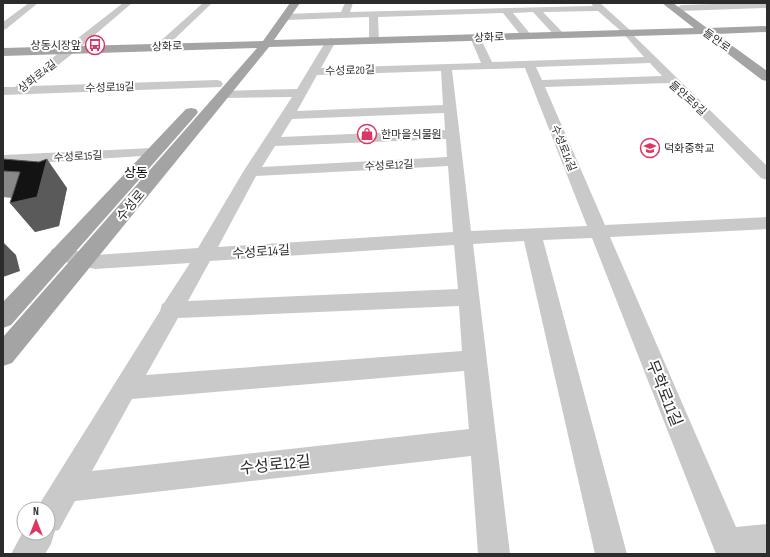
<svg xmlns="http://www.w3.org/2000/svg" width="770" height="557" font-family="'Sofia Sans Condensed','Noto Sans KR',sans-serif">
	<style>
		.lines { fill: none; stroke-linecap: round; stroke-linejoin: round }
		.minor { fill: #c9c9c9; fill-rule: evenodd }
		.major { fill: #a4a4a4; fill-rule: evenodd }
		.wall { fill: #898989 }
		.shaded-wall { fill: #5a5a5a }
		.building { fill: #131313; stroke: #5a5a5a }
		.labels { text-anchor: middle; stroke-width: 4; stroke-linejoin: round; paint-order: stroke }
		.far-street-label { font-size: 11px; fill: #2c2c2c; stroke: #fff }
		.far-poi-label { font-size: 11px; fill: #2c2c2c; stroke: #fff; text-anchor: start }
		.far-quarter-label { font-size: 13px; fill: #000; stroke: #fff }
		.street-label { font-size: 13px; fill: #2c2c2c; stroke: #fff }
		.near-street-label { font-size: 16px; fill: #2c2c2c; stroke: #fff }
	</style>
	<rect width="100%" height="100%" fill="#fff"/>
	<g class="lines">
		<path class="minor" d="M29,3H38L6,29L3,30V22Z
			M123,3H132L76,51L31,86L217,80L221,81L223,84L221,87L3,95V87H15Z
			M203,3H212L164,49H156L155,47L156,45Z
			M345,3H353L350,12L593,6L591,3H600L630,30L631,33L767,166V180L761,178L669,83L545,87L605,225L767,217V229L610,237L736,527L767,524V554H716L592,238L543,240L627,554H595L524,241L473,244L510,554H478L471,456L75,501L59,530L55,531L51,544L45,554H11L24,530V533H48V509L37,508L160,311L162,304L164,303L190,263L95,269L52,259L50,254L52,249L59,247L95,255L198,248L243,172L292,97L224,98L220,97L218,94L220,91L297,89L326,41L331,38L336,41L321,68L481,63L470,37L475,34L480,37L492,62L644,57L622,32L598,11L543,12L565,35L560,38L556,37L533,12L513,13L532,36L527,39L523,38L503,13L378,17L379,40L374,43L369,40V17L286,20L281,17L286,14L341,12ZM650,63L662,76L542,80L536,67ZM525,68L587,226L471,231L452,70ZM441,71L443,105L297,111L317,75ZM444,113L445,130L281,137L292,119ZM446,139L447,157L262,167L275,146ZM448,166L453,232L218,247L256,176ZM454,245L458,289L188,301L210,261ZM459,306L462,351L146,375L178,318ZM464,371L469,429L92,471L132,399Z
			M749,3H767V8L681,11L677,8L681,5Z
			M153,148L158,149L160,152L158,155L3,165V155Z"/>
		<path class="major" d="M290,3H300L274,40L694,28L662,3H673L707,28L767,26V32L716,34L767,71V81L762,80L702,34L269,47L12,363L3,366V337L257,48L3,56V48L263,41Z
			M191,108L196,109L198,112L196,115L11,325L3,328V302L186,109Z"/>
	</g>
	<path class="wall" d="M3,159L67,188L59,226L35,232L10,203L12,198L3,197Z"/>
	<path class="shaded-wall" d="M47,159L67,188L59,226L35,232L10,203Z
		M3,242L16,255L20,271L3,277Z"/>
	<path class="building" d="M3,159L39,162L47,159L37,197L10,203L20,172L3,171Z"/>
	<defs>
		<symbol id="bus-ring" viewBox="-11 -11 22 22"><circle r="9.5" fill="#fff" stroke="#db3765" stroke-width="1.5"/><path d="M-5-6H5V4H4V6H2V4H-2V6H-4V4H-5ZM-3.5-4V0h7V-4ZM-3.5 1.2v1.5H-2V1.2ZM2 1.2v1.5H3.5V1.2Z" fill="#db3765"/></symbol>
		<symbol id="shop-ring" viewBox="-11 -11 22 22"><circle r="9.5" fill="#fff" stroke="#db3765" stroke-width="1.5"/><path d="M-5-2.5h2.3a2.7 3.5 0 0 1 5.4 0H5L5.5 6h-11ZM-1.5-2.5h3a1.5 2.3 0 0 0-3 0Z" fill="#db3765"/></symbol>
		<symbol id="school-ring" viewBox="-11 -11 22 22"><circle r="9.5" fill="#fff" stroke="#db3765" stroke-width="1.5"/><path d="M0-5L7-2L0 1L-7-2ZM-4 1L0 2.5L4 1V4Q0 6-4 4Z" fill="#db3765"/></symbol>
	</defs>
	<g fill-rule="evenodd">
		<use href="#bus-ring" x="84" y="34" width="22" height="22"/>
		<use href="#shop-ring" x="356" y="123" width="22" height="22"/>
		<use href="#school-ring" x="639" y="137" width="22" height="22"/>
	</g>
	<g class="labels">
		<g class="far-street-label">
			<text transform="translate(489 37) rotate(-2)" y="4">상화로</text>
			<text transform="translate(717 40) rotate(36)" y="4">들안로</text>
			<text transform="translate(167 46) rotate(-2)" y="4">상화로</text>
			<text transform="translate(350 70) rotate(-2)" y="4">수성로20길</text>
			<text transform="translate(37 76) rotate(-38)" y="4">상화로4길</text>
			<text transform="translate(110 87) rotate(-2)" y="4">수성로19길</text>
			<text transform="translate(688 98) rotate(42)" y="4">들안로9길</text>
			<text transform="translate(564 148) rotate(68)" y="4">수성로14길</text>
			<text transform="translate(78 156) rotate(-3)" y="4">수성로15길</text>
			<text transform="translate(389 165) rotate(-3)" y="4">수성로12길</text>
		</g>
		<g class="far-poi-label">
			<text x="81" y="49" text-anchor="end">상동시장앞</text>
			<text x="381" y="138">한마을식물원</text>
			<text x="664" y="152">덕화중학교</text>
		</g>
		<g class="far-quarter-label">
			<text x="136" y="177">상동</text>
		</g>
		<g class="street-label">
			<text transform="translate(130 205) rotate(-50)" y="5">수성로</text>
			<text transform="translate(261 251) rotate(-4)" y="5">수성로14길</text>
		</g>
		<g class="near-street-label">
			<text transform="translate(665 393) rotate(68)" y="6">무학로11길</text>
			<text transform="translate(275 464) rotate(-6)" y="6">수성로12길</text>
		</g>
	</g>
	<rect width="770" height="557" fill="none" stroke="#2c2c2c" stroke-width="8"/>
	<g transform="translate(36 521)"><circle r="19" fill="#ffffff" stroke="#ababab"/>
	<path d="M0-3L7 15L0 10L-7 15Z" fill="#db3765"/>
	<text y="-6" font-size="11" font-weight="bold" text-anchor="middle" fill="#2c2c2c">N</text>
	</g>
</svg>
